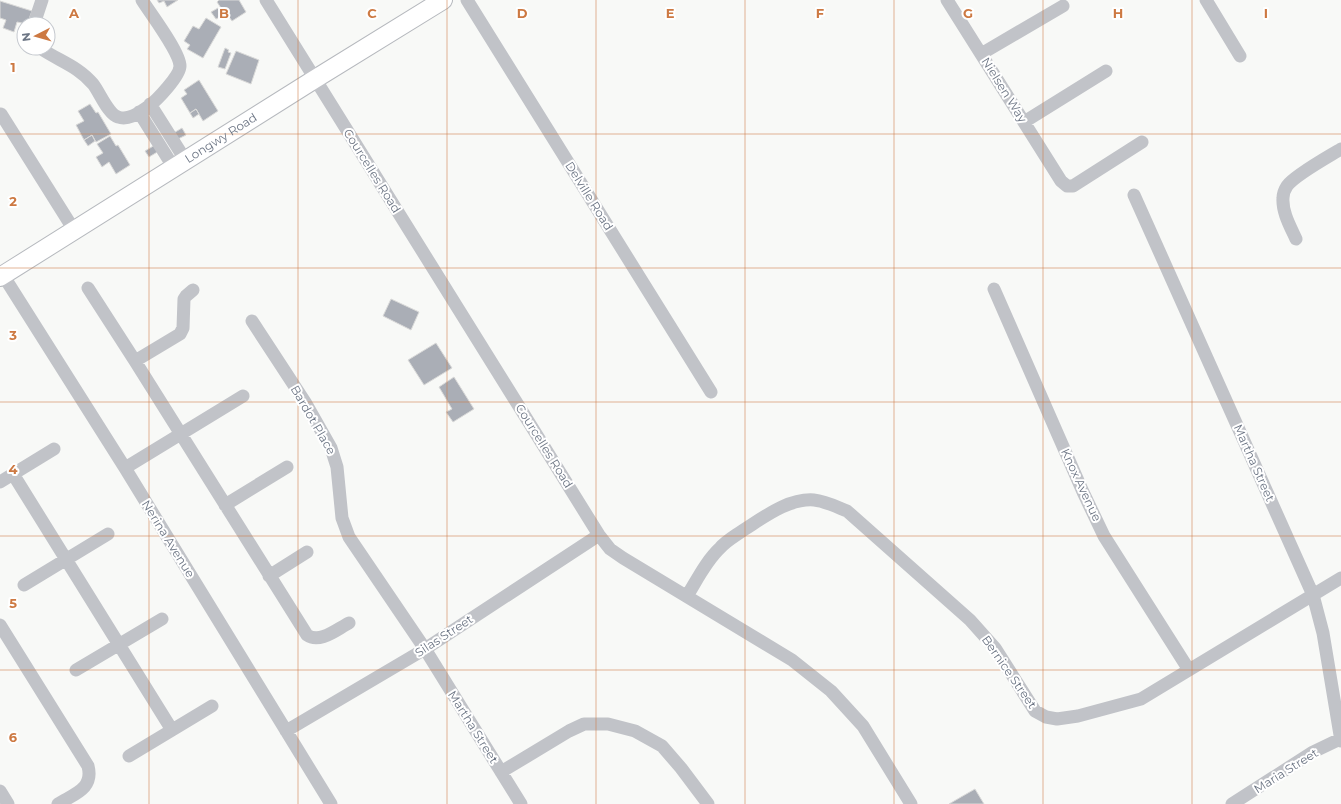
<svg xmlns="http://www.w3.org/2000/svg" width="1341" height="804" font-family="Montserrat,sans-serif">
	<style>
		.building { fill: #aaaeb6; stroke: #dadad9 }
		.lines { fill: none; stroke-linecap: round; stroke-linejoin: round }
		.secondary-casing { stroke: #b6b9be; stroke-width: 20 }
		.street { stroke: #c1c3c8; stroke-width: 13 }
		.secondary { stroke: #fff; stroke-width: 18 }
		.grid { fill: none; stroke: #cd7942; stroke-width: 1; stroke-opacity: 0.55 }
		.labels { text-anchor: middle; stroke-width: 4; stroke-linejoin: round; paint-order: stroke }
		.street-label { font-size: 12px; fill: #6c7584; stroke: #fff }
		.grid-label { font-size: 13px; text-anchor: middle; font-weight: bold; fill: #cd7942; stroke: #fff; stroke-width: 4; stroke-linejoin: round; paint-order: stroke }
	</style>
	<rect width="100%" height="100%" fill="#f8f9f7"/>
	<path class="building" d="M157,0H178L167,7L164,1L159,3Z
		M219,0H239L246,12L232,21L224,10L223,11L217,2Z
		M0,1L32,11L27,24L17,22L14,32L3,28L6,20L0,18Z
		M218,8L222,16L216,19L211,12Z
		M206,18L221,27L203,58L187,49L190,45L184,41L193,26L199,29Z
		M225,48L229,50L228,52L231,53L225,69L218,67Z
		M236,51L259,60L251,84L226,74Z
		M199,80L218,111L203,121L196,109L190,113L181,98L187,94L184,90Z
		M90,104L96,113L98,112L111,134L96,142L92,135L84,140L76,125L84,121L78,111Z
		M196,109L199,114L193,118L190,113Z
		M182,128L186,135L176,140L172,134Z
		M92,135L95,141L88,146L84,140Z
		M110,136L116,146L118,145L130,165L116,174L109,162L102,167L96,157L103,153L97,144Z
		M155,145L159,151L149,157L145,151Z
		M391,299L419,312L411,330L383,316Z
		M436,343L452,368L424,385L408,360Z
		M454,377L474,409L453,422L446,412L452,409L439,387Z
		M975,789L984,804H949L961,797Z"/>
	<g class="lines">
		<defs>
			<g id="secondary">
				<path id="s1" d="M0,277L315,79L443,0"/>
			</g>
		</defs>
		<use href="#secondary" class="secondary-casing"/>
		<path class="street" d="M266,0L599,535L610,549L623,558L792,660L831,691L863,726L911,804
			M467,0L711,392
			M947,0L1061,181L1067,186H1073L1142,142
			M1206,0L1240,56
			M34,24L42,0
			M40,48C59,61 78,66 93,84C100,93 108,114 118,117C129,121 140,112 149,106C157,100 180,76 180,66C180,52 150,13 142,0
			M981,54L1063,6
			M150,104L186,161
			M139,112L174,168
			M1,114L74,230
			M1024,122L1106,71
			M1134,195L1313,595L1323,633L1341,741
			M1296,239C1290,226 1282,212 1283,198C1283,194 1285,189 1287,186C1295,175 1328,157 1341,149
			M3,275L125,468L331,804
			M88,288L135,361L307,635C320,644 337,629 349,623
			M994,289L1083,492L1104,536L1189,670
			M252,321L305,402L331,448L337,467L342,518L349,537L425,649L521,804
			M135,361L180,334L183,328L184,299L186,296L193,290
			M125,468L243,396
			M13,474L172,730
			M0,482L54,449
			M225,505L287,467
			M269,576L307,552
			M24,585L108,534
			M687,596C697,580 706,561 720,548C726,541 735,536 742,531C763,518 788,498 814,500C825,501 837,507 847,511L970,620L995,648L1035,711L1046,717L1057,719L1078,716L1141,699L1341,578
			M0,625L88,766C94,789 74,794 58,804
			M76,670L162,619
			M286,731L425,649L599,535
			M129,756L212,706
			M501,772L569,731L584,724H608L635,731L662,746L681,768L708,804
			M0,791L8,804
			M1232,804L1313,752L1340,739"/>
		<use href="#secondary" class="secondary"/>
	</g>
	<path class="grid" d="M149,0V804M298,0V804M447,0V804M596,0V804M745,0V804M894,0V804M1043,0V804M1192,0V804M0,134H1341M0,268H1341M0,402H1341M0,536H1341M0,670H1341"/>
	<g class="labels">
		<g class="street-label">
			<text transform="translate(1004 90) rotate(58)" y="4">Nielsen Way</text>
			<text dy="4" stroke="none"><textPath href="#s1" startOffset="261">Longwy Road</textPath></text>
			<text transform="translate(372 171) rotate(58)" y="4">Courcelles Road</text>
			<text transform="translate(589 196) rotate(58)" y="4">Delville Road</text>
			<text transform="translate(313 420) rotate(60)" y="4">Bardot Place</text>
			<text transform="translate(544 446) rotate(58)" y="4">Courcelles Road</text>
			<text transform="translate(1254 463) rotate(66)" y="4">Martha Street</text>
			<text transform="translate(1081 485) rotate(65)" y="4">Knox Avenue</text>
			<text transform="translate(168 539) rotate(58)" y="4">Nerina Avenue</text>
			<text transform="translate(444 636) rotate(-33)" y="4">Silas Street</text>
			<text transform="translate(1009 672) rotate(55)" y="4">Bernice Street</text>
			<text transform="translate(473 727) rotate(58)" y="4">Martha Street</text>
			<text transform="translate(1286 771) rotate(-32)" y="4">Maria Street</text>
		</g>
	</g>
	<g class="grid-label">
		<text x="74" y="18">A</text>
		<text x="224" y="18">B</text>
		<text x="372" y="18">C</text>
		<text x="522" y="18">D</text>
		<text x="670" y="18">E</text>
		<text x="820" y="18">F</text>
		<text x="968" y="18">G</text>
		<text x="1118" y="18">H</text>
		<text x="1266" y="18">I</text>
		<text x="13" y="72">1</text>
		<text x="13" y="206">2</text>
		<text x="13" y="340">3</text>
		<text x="13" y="474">4</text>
		<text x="13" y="608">5</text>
		<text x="13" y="742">6</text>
	</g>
	<g transform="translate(36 36) rotate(264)"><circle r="19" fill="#ffffff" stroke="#c4c8ce"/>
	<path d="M0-3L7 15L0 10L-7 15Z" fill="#cd7942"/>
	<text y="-6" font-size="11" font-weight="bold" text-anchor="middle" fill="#6c7584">N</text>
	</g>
</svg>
